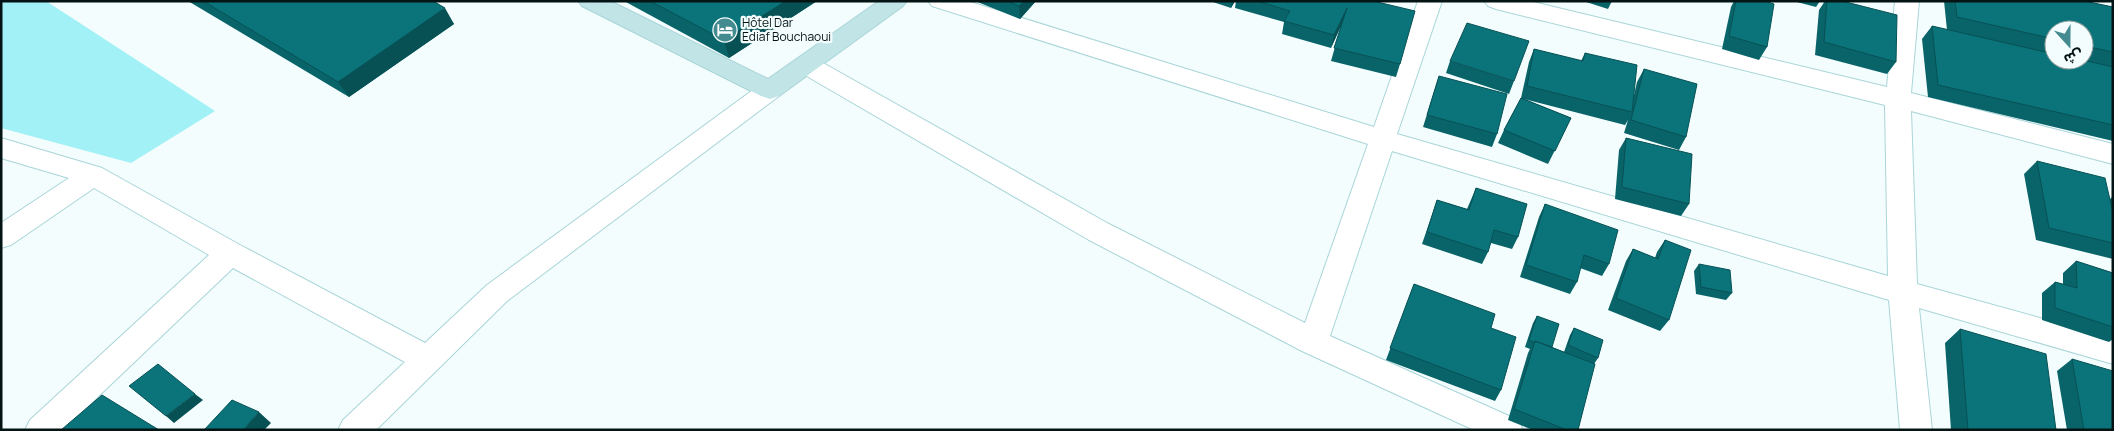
<svg xmlns="http://www.w3.org/2000/svg" width="2114" height="431" font-family="Manrope,'Noto Sans Arabic',sans-serif">
	<style>
		.green { fill: #a1f1f6 }
		.lines { fill: none; stroke-linecap: round; stroke-linejoin: round }
		.street-casing { stroke: #a9d5d8; stroke-width: 2 }
		.secondary-casing { stroke: #a9d5d8; stroke-width: 2 }
		.street { fill: #fff; fill-rule: evenodd }
		.secondary { fill: #c1e4e6; fill-rule: evenodd }
		.wall { fill: #096469; fill-rule: evenodd }
		.shaded-wall { fill: #075155 }
		.building { fill: #0a747a; stroke: #075155 }
		.labels { text-anchor: middle; stroke-width: 4.5; stroke-linejoin: round; paint-order: stroke }
		.poi-label { font-size: 12px; fill: #041415; stroke: #f4fdfd; text-anchor: start }
	</style>
	<rect width="100%" height="100%" fill="#f4fdfd"/>
	<path class="green" d="M1,1H46L215,111L131,163L1,128Z"/>
	<g class="lines">
		<defs>
			<path id="street" d="M928,1H967L1374,127L1418,1H1442L1397,134L1888,276L1885,105L1496,9L1488,6L1484,1H1529L1887,87L1895,1H1919L1911,93L2113,144V164L1911,111L1917,284L2113,338V364L1919,308L1932,430H1900L1889,300L1392,151L1330,336L1518,420L1523,430H1474L1302,351L1089,240L798,71L795,65L798,59L807,56L816,59L1109,224L1305,323L1368,144L932,6Z
				M770,81L779,84L783,90L779,96L507,301L376,430H338L343,420L405,362L233,268L63,430H25L30,420L209,255L94,188L11,245L1,248V223L69,178L1,158V138L102,168L240,245L425,343L487,285L761,84Z"/>
			<path id="secondary" d="M578,1H610L768,79L879,1H907L903,6L779,96L770,99L761,96L582,6Z"/>
		</defs>
		<use href="#street" class="street-casing"/>
		<use href="#secondary" class="secondary-casing"/>
		<use href="#street" class="street"/>
		<use href="#secondary" class="secondary"/>
	</g>
	<path class="wall" d="M188,1H433L454,24L349,97Z
		M624,1H817L729,58Z
		M975,1H1036L1020,19Z
		M1210,1H1235L1231,8Z
		M1236,1H1373L1400,64L1396,77L1331,61L1341,26L1331,48L1282,34L1284,22L1235,8Z
		M1583,1H1612L1608,9Z
		M1734,1H1765L1767,47L1759,60L1722,49L1731,7Z
		M1793,1H1820L1816,7Z
		M1825,1H1842L1896,62L1887,74L1815,55L1819,10Z
		M1944,1H2084L2113,7V141L1928,97L1922,39L1932,26L1947,30ZM2054,30H2084V60H2054Z
		M1534,49L1581,61L1585,53L1634,95L1637,82L1644,69L1686,137L1679,150L1624,133L1628,120L1625,125L1524,99L1571,118L1548,164L1498,143L1504,130L1521,98L1529,62Z
		M1450,61L1514,81L1509,94L1446,73Z
		M1439,76L1497,134L1492,147L1423,127Z
		M1626,138L1689,204L1681,216L1615,199L1619,150Z
		M2037,161L2110,199L2113,196V259L2036,240L2024,174Z
		M1476,188L1518,237L1512,249L1491,243L1488,252L1482,264L1422,244L1437,200L1467,209Z
		M1545,204L1609,264L1602,276L1580,268L1577,282L1570,294L1520,277L1539,217Z
		M1665,240L1669,320L1660,331L1608,310L1626,261L1633,249L1655,258L1657,252Z
		M2076,261L2113,273V339L2109,342L2042,320V293L2055,282L2063,284V273Z
		M1699,264L1732,293L1726,300L1696,294L1694,271Z
		M1414,284L1491,328L1501,390L1495,401L1386,360Z
		M1537,316L1552,347L1564,352L1570,335L1574,328L1598,358L1594,364L1578,430H1533L1508,420L1528,353L1530,349L1525,347L1533,323Z
		M1960,329L2056,430H1951L1945,343Z
		M2072,359L2113,430H2067L2057,371Z"/>
	<path class="shaded-wall" d="M786,1H817L729,58L724,40Z
		M1024,1H1036L1020,19L1019,6Z
		M1232,1H1235L1231,8Z
		M445,8L454,24L349,97L338,82Z
		M1347,8L1343,21L1331,48L1334,35Z
		M195,394L203,400L174,423L166,416Z
		M259,412L271,423L264,430H243Z"/>
	<path class="building" d="M203,1H433L445,8L338,82Z
		M650,1H786L724,40Z
		M1007,1H1024L1019,6Z
		M1257,1H1373L1415,11L1400,64L1334,48L1347,8L1334,35L1284,21L1290,11Z
		M1736,1H1765L1774,4L1767,47L1729,36Z
		M1827,1H1842L1897,15L1896,62L1824,42Z
		M1955,1H2084L2113,7V52L2084,46V30H2054V39L1957,17Z
		M1467,23L1529,41L1514,81L1450,61Z
		M1932,26L2054,54V60H2083L2113,67V125L1938,85Z
		M1534,49L1583,61L1585,53L1637,65L1632,112L1527,86Z
		M1644,69L1697,84L1686,137L1631,120Z
		M1439,76L1507,94L1497,134L1427,115Z
		M1521,98L1571,118L1555,151L1504,130Z
		M1626,138L1692,154L1689,204L1622,187Z
		M2037,161L2105,178L2113,213V243L2049,228Z
		M1476,188L1527,204L1518,237L1494,230L1488,252L1427,232L1437,200L1469,210Z
		M1545,204L1618,230L1609,264L1584,255L1577,282L1526,265Z
		M1665,240L1691,250L1669,320L1616,298L1633,249L1658,259Z
		M2076,261L2113,273V327L2055,308V282L2077,288Z
		M1699,264L1730,270L1732,293L1701,287Z
		M1414,284L1495,314L1491,328L1516,337L1501,390L1390,348Z
		M1537,316L1559,324L1552,347L1535,341V343L1529,340Z
		M1574,328L1603,340L1598,358L1568,345Z
		M1960,329L2046,354L2056,430H1968Z
		M1535,341L1595,364L1578,430H1567L1514,409Z
		M2072,359L2113,371V430H2084Z
		M158,364L195,394L166,416L129,386Z
		M102,395L159,430H61Z
		M232,400L259,412L243,430H204Z"/>
	<defs>
		<symbol id="hotel-disc" viewBox="-11 -11 22 22"><circle r="9.5" fill="#438b90" stroke="#f4fdfd"/><path d="M-6-4.5h1.5V1H6V5H4.5V3h-9V5H-6ZM-4 0a1.8 1.8 0 1 1 3.6 0ZM.5 0V-2.5h3Q6-2.5 6 0Z" fill="#fff"/></symbol>
	</defs>
	<g fill-rule="evenodd">
		<use href="#hotel-disc" x="711" y="16" width="28" height="28"/>
	</g>
	<g class="labels">
		<g class="poi-label">
			<text x="742" y="27">Hôtel Dar<tspan x="742" dy="14">Ediaf Bouchaoui</tspan></text>
		</g>
	</g>
	<rect width="2114" height="431" fill="none" stroke="#041415" stroke-width="5"/>
	<g transform="translate(2069 45) rotate(159)"><circle r="24" fill="#f4fdfd" stroke="#94a0a0"/>
	<path d="M0-4L9 19L0 12L-9 19Z" fill="#438b90"/>
	<text y="-8" font-size="14" font-weight="bold" text-anchor="middle" fill="#041415">ش</text>
	</g>
</svg>
